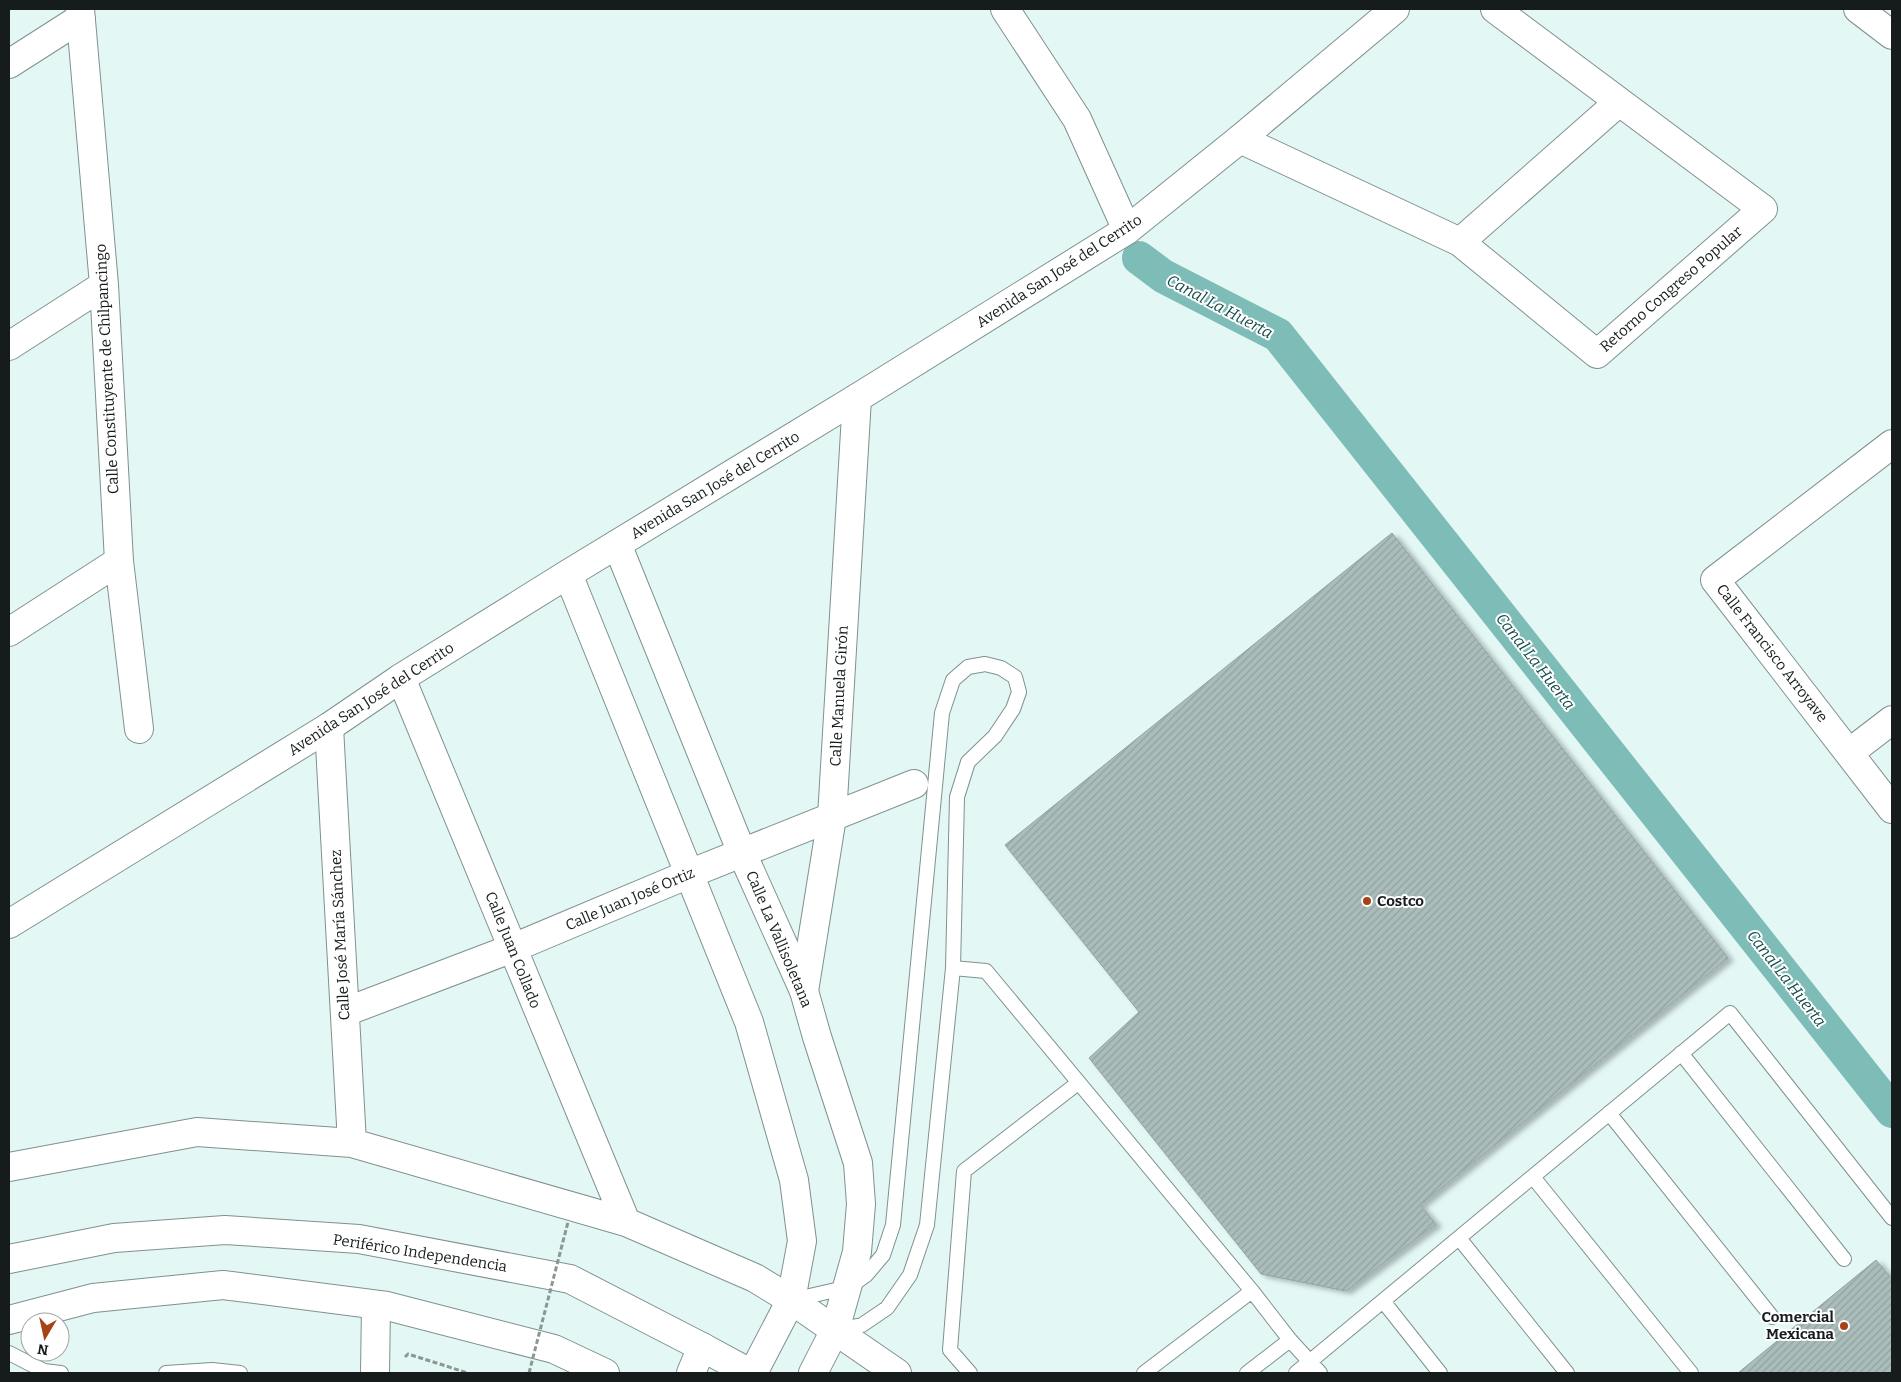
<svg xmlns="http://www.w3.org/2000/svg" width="1901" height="1382" font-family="Bitter,serif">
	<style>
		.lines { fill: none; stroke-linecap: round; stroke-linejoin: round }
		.canal { stroke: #7ebcb7; stroke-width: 34 }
		.building { fill: url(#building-hatch); stroke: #91a3a2; filter: url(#shadow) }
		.lane-casing { stroke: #7f918f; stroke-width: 16 }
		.street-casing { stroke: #7f918f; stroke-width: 30 }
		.secondary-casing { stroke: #7f918f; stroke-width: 30 }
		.highway-casing { stroke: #7f918f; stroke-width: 30 }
		.path { stroke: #899795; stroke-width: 3; stroke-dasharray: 5 2.5; stroke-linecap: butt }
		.lane { stroke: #fff; stroke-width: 14 }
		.street { stroke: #fff; stroke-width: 28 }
		.secondary { stroke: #fff; stroke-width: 28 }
		.highway { stroke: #fff; stroke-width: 28 }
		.path-bridge { stroke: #899795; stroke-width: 3; stroke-dasharray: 5 2.5; stroke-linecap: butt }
		.poi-dot { fill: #a74116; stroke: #fff; stroke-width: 2 }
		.labels { text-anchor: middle; stroke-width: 4; stroke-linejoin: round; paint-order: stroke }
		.street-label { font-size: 15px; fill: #151c1b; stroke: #fff }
		.poi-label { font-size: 15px; font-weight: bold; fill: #151c1b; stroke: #fff; text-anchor: start }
		.water-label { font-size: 16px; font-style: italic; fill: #144b49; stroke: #fff }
	</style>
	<defs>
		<pattern id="building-hatch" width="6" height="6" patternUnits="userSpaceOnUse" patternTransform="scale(1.25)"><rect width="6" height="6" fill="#aabdbb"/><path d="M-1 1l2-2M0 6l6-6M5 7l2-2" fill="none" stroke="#91a2a0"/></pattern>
		<filter id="shadow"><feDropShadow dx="5.5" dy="3" stdDeviation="2.5" flood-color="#0004"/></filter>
	</defs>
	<rect width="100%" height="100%" fill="#e3f7f5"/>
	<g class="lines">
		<path class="canal" d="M1139,258L1163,276L1278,335L1892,1111"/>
	</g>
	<path class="building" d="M1392,533L1728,958L1420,1205L1436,1224L1346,1291L1261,1274L1089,1058L1139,1012L1005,845Z
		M1876,1260L1892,1279V1373H1738Z"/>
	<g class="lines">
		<defs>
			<path id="lane" d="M953,968L986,971L1252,1291L1290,1340L1320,1373
				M1681,1053L1844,1259
				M1609,1113L1772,1317
				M1533,1177L1691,1373
				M1459,1238L1567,1373
				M792,1300L849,1287L866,1275L883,1255L893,1225L942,713L953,680L968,667L985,664L1001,668L1015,677L1019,692L1013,709L995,736L968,762L957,797L953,968L927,1225L910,1275L887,1308L862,1325L836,1330
				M1383,1301L1440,1373
				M9,1353L44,1371L61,1373
				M166,1373L212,1370L240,1373
				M970,1373L950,1350L964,1171L1078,1083
				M1144,1373L1252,1291
				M1247,1373L1290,1340
				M1296,1373L1730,1013L1892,1218"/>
			<path id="street" d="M80,9L104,285L119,561L139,729
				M1005,9L1077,119L1127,230
				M1858,9L1892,35
				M9,64L81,18
				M1240,139L1460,242L1597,354L1763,209L1495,9
				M1460,242L1619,102
				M9,346L104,285
				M1892,444L1715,580L1892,809
				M9,632L119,561
				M401,678L626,1222
				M329,727L352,1143
				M1849,753L1892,720
				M804,991L832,817L857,398
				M345,1012L513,948L689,874L914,784
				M9,1167L197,1132L352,1143L626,1222L755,1278L791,1300L897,1373
				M375,1373L376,1305
				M691,1373L702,1347"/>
			<path id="secondary" d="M617,544L742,853L804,991L817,1037L858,1163L861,1204L857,1252L835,1330L813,1373
				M568,574L749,1022L794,1180L802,1241L791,1300L753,1373
				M9,924L329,727L401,678L568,574L857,398L1127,230L1240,139L1395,9"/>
			<path id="highway" d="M9,1259L114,1238L225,1230L359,1239L570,1279L702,1347L750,1373
				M9,1320L93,1298L223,1285L387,1306L554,1349L605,1373"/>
		</defs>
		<use href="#lane" class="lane-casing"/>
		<use href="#street" class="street-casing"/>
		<use href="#secondary" class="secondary-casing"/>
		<use href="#highway" class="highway-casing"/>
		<path class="path" d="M405,1357L408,1354L468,1373"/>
		<use href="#lane" class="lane"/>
		<use href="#street" class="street"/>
		<use href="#secondary" class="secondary"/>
		<use href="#highway" class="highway"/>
		<path class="path-bridge" d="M529,1373L568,1222"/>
	</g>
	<g class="poi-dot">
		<circle cx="1367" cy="901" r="5"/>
		<circle cx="1844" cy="1326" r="5"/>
	</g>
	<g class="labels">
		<g class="street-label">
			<text transform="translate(1059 271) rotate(-33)" y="5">Avenida San José del Cerrito</text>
			<text transform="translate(1671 289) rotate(-41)" y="5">Retorno Congreso Popular</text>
			<text transform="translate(107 369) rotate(-93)" y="5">Calle Constituyente de Chilpancingo</text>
			<text transform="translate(715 485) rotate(-31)" y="5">Avenida San José del Cerrito</text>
			<text transform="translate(1772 653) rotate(52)" y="5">Calle Francisco Arroyave</text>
			<text transform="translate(839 696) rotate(-87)" y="5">Calle Manuela Girón</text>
			<text transform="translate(371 699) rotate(-33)" y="5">Avenida San José del Cerrito</text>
			<text transform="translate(630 899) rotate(-23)" y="5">Calle Juan José Ortiz</text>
			<text transform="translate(340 935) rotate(-93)" y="5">Calle José María Sánchez</text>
			<text transform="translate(779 939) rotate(67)" y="5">Calle La Vallisoletana</text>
			<text transform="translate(513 950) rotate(68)" y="5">Calle Juan Collado</text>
			<text transform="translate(420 1253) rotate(9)" y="5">Periférico Independencia</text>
		</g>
		<g class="poi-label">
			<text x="1377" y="906">Costco</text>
			<text x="1834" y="1322" text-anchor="end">Comercial<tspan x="1834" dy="17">Mexicana</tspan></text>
		</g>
		<g class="water-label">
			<text transform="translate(1220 306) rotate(28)" y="6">Canal La Huerta</text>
			<text transform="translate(1536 661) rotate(52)" y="6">Canal La Huerta</text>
			<text transform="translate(1787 978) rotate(52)" y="6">Canal La Huerta</text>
		</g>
	</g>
	<rect width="1901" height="1382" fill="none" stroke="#151c1b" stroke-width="20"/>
	<g transform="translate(45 1337) rotate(189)"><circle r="24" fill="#ffffff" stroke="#a1a4a4"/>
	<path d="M0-4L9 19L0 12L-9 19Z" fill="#a74116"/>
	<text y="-8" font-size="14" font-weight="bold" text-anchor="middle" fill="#151c1b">N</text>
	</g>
</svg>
